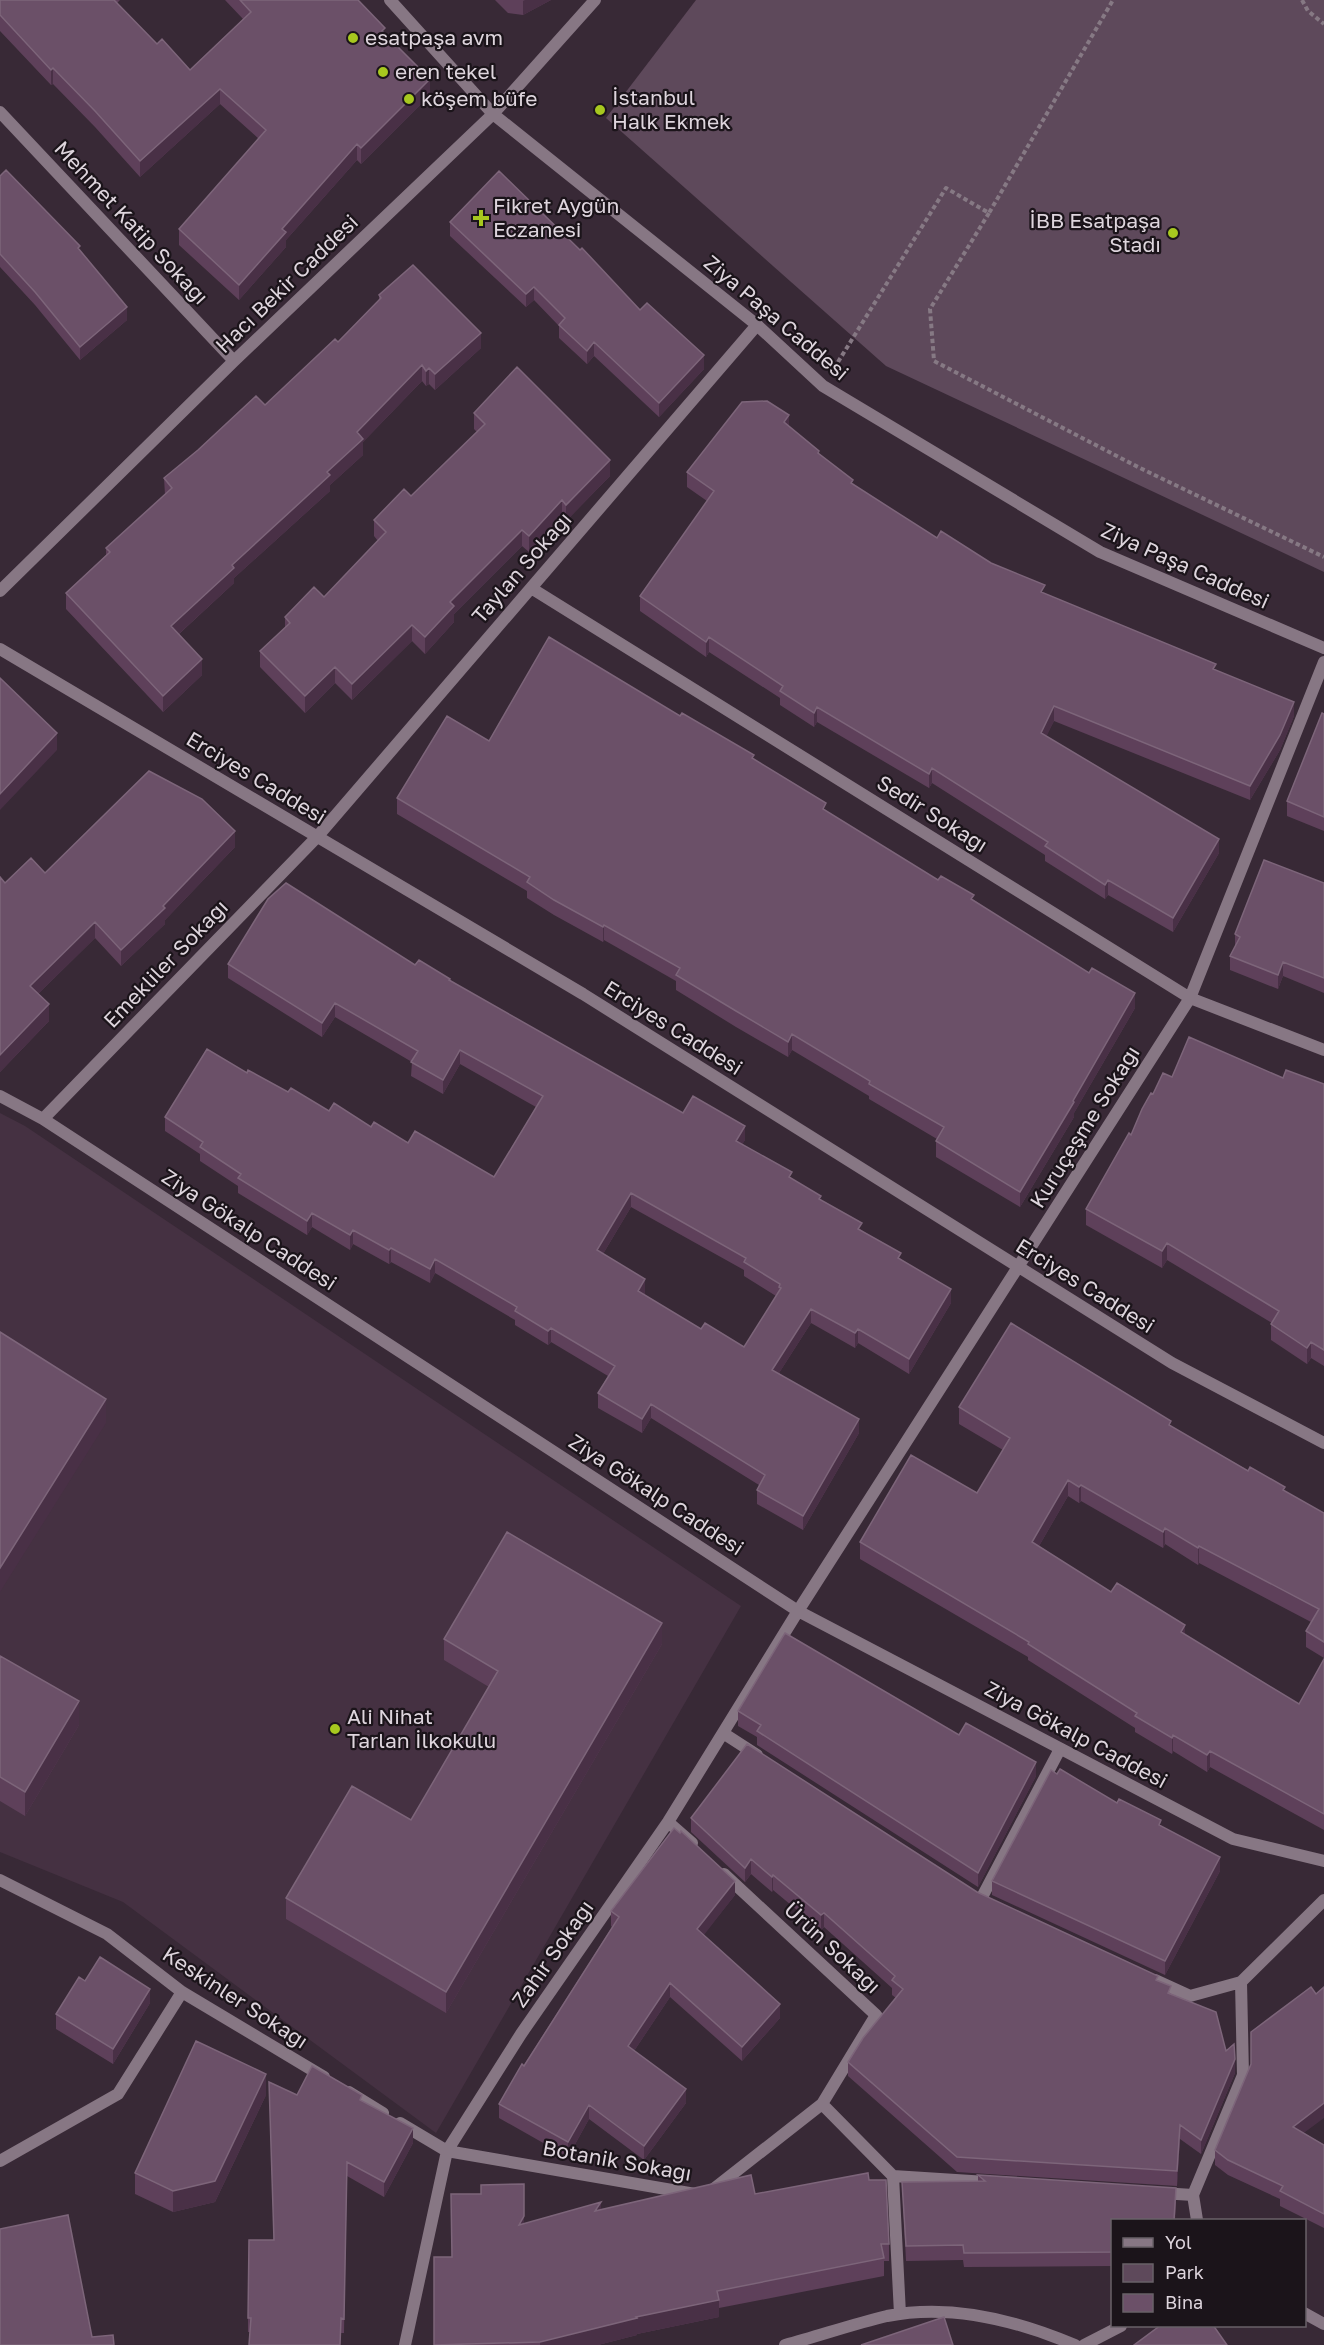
<svg xmlns="http://www.w3.org/2000/svg" width="1324" height="2345" font-family="'Golos Text',sans-serif">
	<style>
		.built { fill: #453142 }
		.green { fill: #5e495b }
		.lines { fill: none; stroke-linecap: round; stroke-linejoin: round }
		.path { stroke: #867984; stroke-width: 4; stroke-dasharray: 4.5 3; stroke-linecap: butt }
		.street { stroke: #877784; stroke-width: 12 }
		.wall { fill: #5e405a; fill-rule: evenodd }
		.shaded-wall { fill: #493046 }
		.building { fill: #6b5068; stroke: #7d657a; stroke-width: 1.5; fill-rule: evenodd }
		.poi-dot { fill: #a7c81f; stroke: #1b141a; stroke-width: 2 }
		.labels { text-anchor: middle; stroke-width: 4.5; stroke-linejoin: round; paint-order: stroke }
		.poi-label { font-size: 21px; fill: #ded5dd; stroke: #1b141a; text-anchor: start }
		.street-label { font-size: 21px; fill: #ded5dd; stroke: #1b141a }
	</style>
	<rect width="100%" height="100%" fill="#382936"/>
	<path class="built" d="M0,1113L25,1126L741,1606L436,2133L123,1902L0,1852Z"/>
	<path class="green" d="M696,0H1324V572L886,366L606,118Z"/>
	<g class="lines">
		<path class="path" d="M1302,0L1308,11L1324,24
			M989,213L930,309L934,361L1138,467L1324,557
			M838,362L946,188L989,213L1113,0"/>
		<path class="street" d="M390,0L493,114L757,325L823,386L1100,552L1324,648
			M0,112L234,361
			M531,588L1190,998L1324,1050
			M0,591L234,361L493,114L595,0
			M0,649L583,994L1172,1363L1324,1443
			M0,1096L43,1119L798,1611L1233,1839L1324,1861
			M43,1119L317,837L757,325
			M723,1733L757,1755
			M668,1822L692,1843
			M724,1874L876,2015L822,2104L893,2176L900,2314
			M0,1880L107,1934L182,1992L324,2077
			M981,1899L1060,1749
			M1155,1980L1190,1996L1241,1982L1324,1900
			M349,2092L383,2113
			M400,2123L447,2151L695,2194
			M0,2161L118,2094L182,1992
			M893,2176L987,2182
			M711,2191L822,2104
			M1161,2193L1193,2195
			M1197,2220L1193,2195L1243,2075L1241,1982
			M1304,2313L1324,2324
			M405,2345L447,2151L521,2034L668,1822L798,1611L1190,998L1324,662
			M785,2345C819,2336 853,2324 887,2316C951,2303 1016,2320 1075,2345
			M1084,2345L1121,2326"/>
	</g>
	<path class="wall" d="M0,0H120L117,3L157,44L190,70L243,19L225,0H358L385,34L430,95L361,164L357,160L286,240V247L239,300L179,245V229L259,139L220,104L140,177L95,127L53,84L51,85L0,31Z
		M495,0H551L523,15L508,13Z
		M0,176L80,251L127,320L80,360L35,305L0,267Z
		M450,222L640,310L704,369L659,417L594,356L587,364L559,338V326L534,300L526,307L450,236Z
		M379,295L481,348L435,390L429,384L426,386L422,381L363,442V455L330,485V491L234,578V583L179,634L202,675L163,712L66,609V593L106,555V548L165,495L164,478L265,405L338,342L379,300Z
		M474,413L610,476L566,521L562,517L529,552L522,546L454,614V622L425,654L412,641L352,700L335,683L305,713L260,667V651L285,628V617L324,597L378,541L374,536V520L411,496L477,432L474,429Z
		M789,426L853,485L937,538L991,563L1045,594L1216,670L1294,716L1280,750L1250,800L1054,721L1046,736L1219,853L1173,932L1108,895L1105,899L1045,861V855L932,783L929,788L817,722L814,727L780,705V698L709,652L706,657L640,611V596L707,501L687,487V472Z
		M1324,714V831L1287,816V801Z
		M680,716L754,759L826,812L938,880L974,900L1135,1008L1074,1113V1117L1020,1207L936,1157V1141L937,1139L869,1099V1096L792,1050L788,1057L736,1027L676,990V981L604,940L603,942L554,915L527,898V891L397,814V798L489,741Z
		M235,847L165,920V924L121,966L95,938L38,994L49,1021L0,1072L5,883L45,873Z
		M1324,883V993L1283,976L1278,989L1230,970V956L1235,947V934Z
		M228,964L415,965L450,981L683,1113L745,1140L742,1144L792,1179L901,1259L951,1303L909,1374L858,1343L855,1348L811,1323L779,1373L859,1433L803,1530L757,1504V1490L759,1485L651,1418L642,1433L598,1408V1393L608,1376L551,1342L548,1345L515,1325V1320L435,1273L430,1283L391,1262L389,1264L353,1244L350,1250L312,1227L307,1235L238,1193V1186L200,1161V1154L165,1131V1117L247,1073L329,1111L494,1177L536,1107L460,1064L443,1094L411,1076L412,1062L335,1017L322,1037L228,978ZM631,1207L744,1270V1276L776,1296L744,1347L701,1329L644,1295L645,1293L603,1254Z
		M1172,1077L1283,1078L1324,1084V1366L1311,1358L1307,1364L1271,1340V1324L1272,1323L1167,1260L1162,1268L1086,1225V1209L1131,1135L1153,1094Z
		M959,1407L1171,1427L1324,1513V1658L1306,1647V1631L1311,1622L1199,1563L1198,1565L1165,1544L1163,1548L1081,1501L1079,1503L1068,1496L1039,1546L1111,1592L1185,1635L1299,1704L1324,1659V1830L1210,1767L1207,1772L1173,1751L1172,1754L1135,1732V1728L1028,1660V1657L860,1559V1542L977,1493L1003,1450L959,1424Z
		M444,1639L662,1644L446,2013L286,1919V1898L411,1820L489,1687L444,1660Z
		M0,1656L79,1725L25,1816L0,1801Z
		M738,1711L959,1735L1036,1776L978,1887L757,1745V1737L738,1726Z
		M1057,1774L1117,1803L1161,1826L1220,1871L1165,1975L992,1895V1881Z
		M691,1818L977,1892L1158,1981L1226,2051L1235,2073L1201,2154L1180,2139L1177,2186L957,2172L848,2076V2062L896,1998L892,1995V1988L824,1927L821,1930L773,1890L772,1892L751,1874L745,1882L691,1832Z
		M735,1895L703,1935L780,2018L742,2061L670,1997L634,2051L686,2103L644,2160L589,2119L568,2157L499,2118V2104L612,1927L611,1926V1911Z
		M85,1981L150,2003L113,2064L56,2029V2014Z
		M266,2095L215,2202L173,2212L135,2194V2173Z
		M297,2095L362,2101L413,2143L384,2197L347,2176L344,2333L248,2332V2318L273,2240Z
		M1304,2133L1324,2145V2228L1280,2206V2199L1228,2175L1215,2165V2150Z
		M978,2175L1176,2202L1175,2220H1113V2266L964,2267L963,2260L906,2261L902,2182L978,2181Z
		M869,2180L889,2244V2261H884V2276L719,2308V2317L637,2334V2335L598,2345H434L452,2257L601,2209L755,2194Z"/>
	<path class="shaded-wall" d="M525,0H551L523,15V1Z
		M53,68V84L51,85V70Z
		M430,79V95L361,164V148Z
		M220,89V104L140,177V161Z
		M357,144V160L286,240V247L239,300V285L282,229Z
		M534,287V300L526,307V294Z
		M127,307V320L80,360V347Z
		M481,333V348L435,390V374Z
		M594,342V356L587,364V351Z
		M704,355V369L659,417V403Z
		M422,365V381L363,442V455L330,485V491L234,578V583L171,641V626L327,472L357,432Z
		M429,368V384L426,386V371Z
		M789,415V429L784,422Z
		M610,460V476L566,521V505Z
		M562,500V517L529,552V536Z
		M522,530V546L454,614V622L425,654V637L450,602Z
		M412,625V641L352,700V684Z
		M709,637V652L706,657V642Z
		M202,659V675L163,712V696Z
		M335,667V683L305,713V696Z
		M1294,702V716L1280,750L1250,800V786Z
		M1054,706V721L1041,748V733Z
		M817,707V722L814,727V713Z
		M57,733V750L0,810V794Z
		M932,768V783L929,788V774Z
		M235,831V847L165,920V924L121,966V950Z
		M1219,839V853L1173,932V918Z
		M1108,880V895L1105,899V885Z
		M95,922V938L30,1002V986Z
		M604,925V940L603,942V927Z
		M1283,962V976L1278,989V975Z
		M1135,993V1008L1074,1113V1117L1020,1207V1192Z
		M335,1003V1017L322,1037V1023Z
		M49,1004V1021L0,1072V1055Z
		M792,1034V1050L788,1057V1042Z
		M460,1050V1064L443,1094V1080Z
		M745,1126V1140L736,1155V1141Z
		M631,1193V1207L597,1264V1250Z
		M312,1213V1227L307,1235V1221Z
		M353,1230V1244L350,1250V1235Z
		M1167,1243V1260L1162,1268V1251Z
		M391,1248V1262L389,1264V1250Z
		M435,1259V1273L430,1283V1269Z
		M645,1279V1293L638,1305V1291Z
		M951,1289V1303L909,1374V1359Z
		M811,1309V1323L772,1384V1370Z
		M551,1328V1342L548,1345V1331Z
		M858,1329V1343L855,1348V1333Z
		M1311,1342V1358L1307,1364V1348Z
		M106,1399V1423L0,1592V1568Z
		M651,1404V1418L642,1433V1419Z
		M859,1419V1433L803,1530V1516Z
		M1068,1480V1496L1032,1558V1542Z
		M1081,1485V1501L1079,1503V1487Z
		M1165,1528V1544L1163,1548V1532Z
		M1199,1546V1563L1198,1565V1548Z
		M662,1623V1644L446,2013V1992Z
		M1185,1625V1642L1181,1632Z
		M79,1701V1725L25,1816V1792Z
		M1173,1735V1751L1172,1754V1738Z
		M1210,1751V1767L1207,1772V1755Z
		M1036,1762V1776L978,1887V1873Z
		M1220,1857V1871L1165,1975V1961Z
		M751,1859V1874L745,1882V1868Z
		M773,1875V1890L772,1892V1877Z
		M735,1881V1895L697,1944V1929Z
		M824,1913V1927L821,1930V1915Z
		M670,1983V1997L628,2060V2046Z
		M150,1989V2003L113,2064V2049Z
		M780,2004V2018L742,2061V2047Z
		M1235,2059V2073L1201,2154V2140Z
		M266,2074V2095L215,2202L173,2212V2191Z
		M686,2089V2103L644,2160V2146Z
		M1324,2103V2118L1293,2141V2127Z
		M589,2105V2119L568,2157V2142Z
		M1180,2125V2139L1177,2186V2171Z
		M413,2128V2143L384,2197V2182Z
		M601,2202V2219L595,2211Z
		M524,2216V2234L519,2225Z
		M719,2300V2317L637,2334V2335L598,2345H540V2342L636,2317Z"/>
	<path class="building" d="M0,0H114L157,44L162,39L190,70L251,12L240,0H358L385,28L382,31L430,79L361,148L357,144L282,229L286,232L239,285L179,229L266,130L220,89L140,161L95,111L53,68L51,70L0,15Z
		M6,170L80,246L78,248L127,307L80,347L35,292L0,254V176Z
		M499,171L580,250L582,248L640,310L647,303L704,355L659,403L594,342L587,351L559,325L565,318L534,287L526,294L450,222Z
		M413,265L481,333L435,374L429,368L426,371L422,365L357,432L363,439L327,472L330,475L232,565L234,568L171,626L202,659L163,696L66,593L110,552L106,548L172,488L164,478L198,450L256,396L265,405L335,339L338,342L381,298L379,295Z
		M517,367L610,460L566,505L562,500L529,536L522,530L450,602L454,606L425,637L412,625L352,684L335,667L305,696L260,651L290,623L285,617L314,587L324,597L386,532L374,520L404,489L411,496L485,424L474,413Z
		M767,401L789,415L784,422L819,451L818,453L853,480L851,483L937,538L941,531L991,563L1045,585L1041,592L1216,664L1213,669L1294,702L1280,735L1250,786L1054,706L1041,733L1219,839L1173,918L1108,880L1105,885L1045,846L1048,842L932,768L929,774L817,707L814,713L780,691L783,686L709,637L706,642L640,596L714,491L687,472L742,402Z
		M549,637L680,716L682,713L754,755L752,758L826,803L823,809L938,880L941,876L974,895L971,899L1089,973L1092,968L1135,993L1073,1101L1074,1102L1020,1192L936,1141L944,1127L869,1084L870,1081L792,1034L788,1042L736,1011L676,975L680,968L604,925L603,927L554,900L527,882L530,877L397,798L447,716L489,741Z
		M0,678L57,733L0,794Z
		M1322,713L1324,714V817L1287,801Z
		M149,771L202,799L235,831L163,906L165,908L121,950L95,922L30,986L49,1004L0,1055V877L5,883L31,858L45,873Z
		M1264,860L1324,883V978L1283,962L1278,975L1230,956L1240,937L1235,934Z
		M286,883L415,965L419,960L450,979L449,980L683,1113L693,1096L745,1126L736,1141L792,1172L789,1177L821,1196L819,1199L862,1223L858,1229L901,1253L898,1258L951,1289L909,1359L858,1329L855,1333L811,1309L772,1370L859,1419L803,1516L757,1490L765,1475L651,1404L642,1419L598,1393L615,1366L551,1328L548,1331L515,1311L517,1307L435,1259L430,1269L391,1248L389,1250L353,1230L350,1235L312,1213L307,1221L238,1178L241,1174L200,1147L203,1142L165,1117L207,1049L247,1073L248,1070L288,1092L291,1088L329,1111L334,1103L371,1127L374,1122L408,1143L415,1131L494,1177L543,1096L460,1050L443,1080L411,1062L418,1051L335,1003L322,1023L228,964L268,899ZM631,1193L746,1258L744,1262L780,1284L779,1287L781,1288L744,1347L705,1323L701,1329L638,1291L645,1279L597,1250Z
		M1189,1037L1283,1078L1286,1070L1324,1084V1350L1311,1342L1307,1348L1271,1324L1279,1311L1167,1243L1162,1251L1086,1209L1129,1133L1131,1135L1142,1109L1151,1093L1153,1094L1163,1073L1172,1077Z
		M1011,1323L1171,1421L1169,1425L1248,1471L1250,1467L1285,1487L1283,1490L1324,1513V1642L1306,1631L1319,1609L1199,1546L1198,1548L1165,1528L1163,1532L1081,1485L1079,1487L1068,1480L1032,1542L1111,1592L1117,1583L1185,1625L1181,1632L1299,1704L1324,1659V1814L1210,1751L1207,1755L1173,1735L1172,1738L1135,1716L1137,1713L1028,1644L1029,1642L860,1542L911,1455L977,1493L1010,1438L959,1407Z
		M0,1332L106,1399L0,1568Z
		M507,1532L662,1623L446,1992L286,1898L352,1786L411,1820L498,1671L444,1639Z
		M785,1633L959,1735L966,1723L1036,1762L978,1873L757,1731L761,1725L738,1711Z
		M0,1656L79,1701L25,1792L0,1777Z
		M747,1744L977,1892L1158,1976L1156,1980L1171,1986L1168,1993L1216,2012L1226,2051L1234,2044L1235,2059L1201,2140L1180,2125L1177,2171L957,2157L848,2062L863,2038L903,1989L892,1980L895,1976L824,1913L821,1915L773,1875L772,1877L751,1859L745,1868L691,1818Z
		M1060,1769L1117,1803L1119,1799L1161,1820L1159,1825L1220,1857L1165,1961L992,1881L1051,1770L1057,1774Z
		M674,1828L680,1833L681,1831L735,1881L697,1929L780,2004L742,2047L670,1983L628,2046L686,2089L644,2146L589,2105L568,2142L499,2104L522,2064L524,2066L619,1917L611,1911Z
		M100,1957L150,1989L113,2049L56,2014L79,1977L85,1981Z
		M1311,1987L1316,1994L1324,1987V2103L1293,2127L1324,2145V2214L1280,2191L1283,2186L1228,2160L1215,2150L1251,2064V2032Z
		M196,2041L266,2074L215,2181L173,2191L135,2173Z
		M312,2066L362,2095L360,2100L413,2128L384,2182L347,2162L344,2319L341,2318L340,2345H249L251,2318H248L249,2240H274L269,2082L297,2095Z
		M868,2173L869,2180H886L889,2244H881L884,2258L717,2291L719,2300L636,2317L637,2318L540,2342L434,2345V2257H452L451,2194H481V2185L524,2184V2216L519,2225L601,2202L595,2211L751,2175L755,2194Z
		M978,2175L1176,2188L1174,2220H1113V2252L964,2253L963,2245L906,2246L902,2182L985,2181Z
		M68,2215L92,2337L113,2335L114,2345H0V2229Z
		M944,2317L953,2345H861Z
		M1161,2325H1213L1227,2345H1134Z"/>
	<g class="poi-dot">
		<circle cx="353" cy="38" r="6"/>
		<circle cx="383" cy="72" r="6"/>
		<circle cx="409" cy="99" r="6"/>
		<circle cx="600" cy="110" r="6"/>
		<path d="M478 209h6v6h6v6h-6v6h-6v-6h-6v-6h6z"/>
		<circle cx="1173" cy="233" r="6"/>
		<circle cx="335" cy="1729" r="6"/>
	</g>
	<g class="labels">
		<g class="poi-label">
			<text x="365" y="45">esatpaşa avm</text>
			<text x="395" y="79">eren tekel</text>
			<text x="612" y="105">İstanbul<tspan x="612" dy="24">Halk Ekmek</tspan></text>
			<text x="421" y="106">köşem büfe</text>
			<text x="493" y="213">Fikret Aygün<tspan x="493" dy="24">Eczanesi</tspan></text>
			<text x="1161" y="228" text-anchor="end">İBB Esatpaşa<tspan x="1161" dy="24">Stadı</tspan></text>
			<text x="347" y="1724">Ali Nihat<tspan x="347" dy="24">Tarlan İlkokulu</tspan></text>
		</g>
		<g class="street-label">
			<text transform="translate(131 223) rotate(47)" y="7">Mehmet Katip Sokağı</text>
			<text transform="translate(287 284) rotate(-44)" y="7">Hacı Bekir Caddesi</text>
			<text transform="translate(776 318) rotate(40)" y="7">Ziya Paşa Caddesi</text>
			<text transform="translate(1185 566) rotate(24)" y="7">Ziya Paşa Caddesi</text>
			<text transform="translate(522 568) rotate(-49)" y="7">Taylan Sokağı</text>
			<text transform="translate(256 778) rotate(31)" y="7">Erciyes Caddesi</text>
			<text transform="translate(932 814) rotate(32)" y="7">Sedir Sokağı</text>
			<text transform="translate(166 964) rotate(-46)" y="7">Emekliler Sokağı</text>
			<text transform="translate(673 1028) rotate(32)" y="7">Erciyes Caddesi</text>
			<text transform="translate(1085 1127) rotate(-58)" y="7">Kuruçeşme Sokağı</text>
			<text transform="translate(249 1230) rotate(33)" y="7">Ziya Gökalp Caddesi</text>
			<text transform="translate(1085 1286) rotate(32)" y="7">Erciyes Caddesi</text>
			<text transform="translate(656 1495) rotate(33)" y="7">Ziya Gökalp Caddesi</text>
			<text transform="translate(1076 1735) rotate(28)" y="7">Ziya Gökalp Caddesi</text>
			<text transform="translate(832 1948) rotate(43)" y="7">Ürün Sokağı</text>
			<text transform="translate(553 1954) rotate(-55)" y="7">Zahir Sokağı</text>
			<text transform="translate(235 1998) rotate(33)" y="7">Keskinler Sokağı</text>
			<text transform="translate(617 2161) rotate(10)" y="7">Botanik Sokağı</text>
		</g>
	</g>
	<rect x="1111" y="2219" width="195" height="108" fill="#1b141a" stroke="#696168" stroke-width="1.5"/>
	<rect x="1123" y="2238" width="30" height="9" fill="#877784" stroke="#696168" stroke-width="1.5"/>
	<text x="1165" y="2249" font-size="18" fill="#ded5dd">Yol</text>
	<rect x="1123" y="2264" width="30" height="18" fill="#5e495b" stroke="#696168" stroke-width="1.5"/>
	<text x="1165" y="2279" font-size="18" fill="#ded5dd">Park</text>
	<rect x="1123" y="2294" width="30" height="18" fill="#6b5068" stroke="#696168" stroke-width="1.5"/>
	<text x="1165" y="2309" font-size="18" fill="#ded5dd">Bina</text>
</svg>
